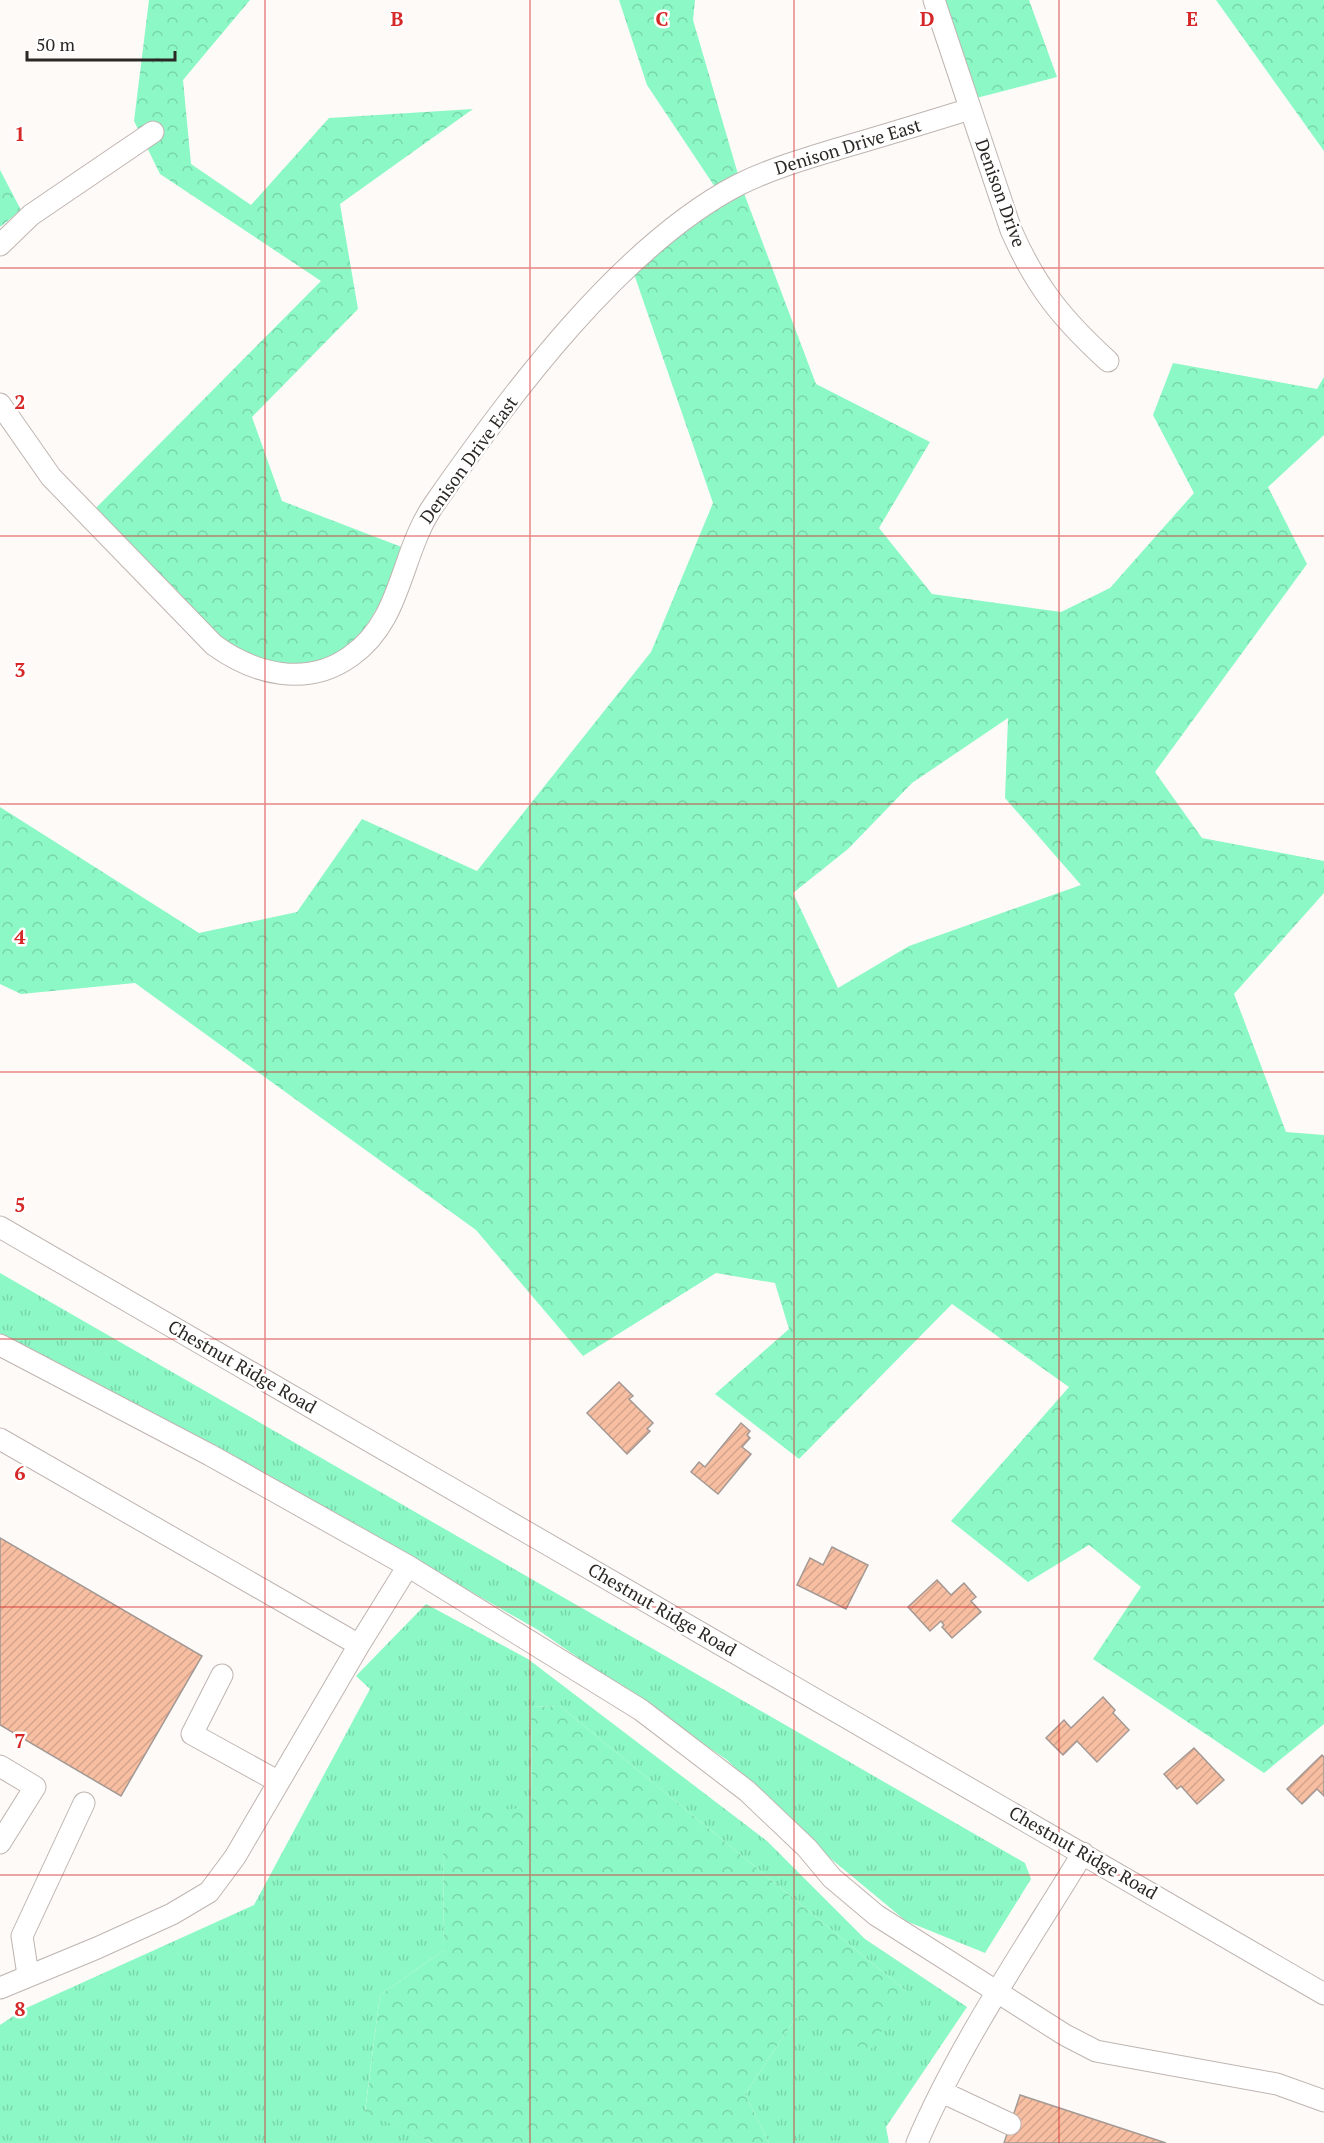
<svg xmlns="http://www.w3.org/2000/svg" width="1324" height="2143" font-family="'PT Serif',serif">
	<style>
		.grass { fill: url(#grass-tufts) }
		.forest { fill: url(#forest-crowns); fill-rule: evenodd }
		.building { fill: url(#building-hatch); stroke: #a39994; stroke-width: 1.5 }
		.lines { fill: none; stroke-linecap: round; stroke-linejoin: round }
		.minor-casing { stroke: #bfb5b0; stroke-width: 23 }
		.minor { stroke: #fff; stroke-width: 21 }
		.grid { fill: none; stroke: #d62828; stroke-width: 1.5; stroke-opacity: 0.55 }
		.labels { text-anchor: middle; stroke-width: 5; stroke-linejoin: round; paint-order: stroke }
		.street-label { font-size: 18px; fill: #2b2725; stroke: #fff }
		.grid-label { font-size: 20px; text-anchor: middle; font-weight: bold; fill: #d62828; stroke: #fff; stroke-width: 5; stroke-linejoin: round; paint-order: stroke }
	</style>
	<defs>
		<pattern id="grass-tufts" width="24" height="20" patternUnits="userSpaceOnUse" patternTransform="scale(1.5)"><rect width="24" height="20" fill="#8cf8c6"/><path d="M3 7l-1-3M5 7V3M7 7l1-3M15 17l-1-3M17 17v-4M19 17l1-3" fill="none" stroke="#79d5aa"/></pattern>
		<pattern id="forest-crowns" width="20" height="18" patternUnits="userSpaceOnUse" patternTransform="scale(1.5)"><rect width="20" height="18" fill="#8cf8c6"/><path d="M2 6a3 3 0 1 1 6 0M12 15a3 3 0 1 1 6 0" fill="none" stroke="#79d5aa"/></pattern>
		<pattern id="building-hatch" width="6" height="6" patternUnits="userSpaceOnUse" patternTransform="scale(1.5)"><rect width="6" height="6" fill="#f7bea2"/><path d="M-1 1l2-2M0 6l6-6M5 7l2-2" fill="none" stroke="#d4a38b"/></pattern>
	</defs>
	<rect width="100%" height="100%" fill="#fefaf8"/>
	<path class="grass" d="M0,1273L1025,1863L1031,1879L985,1953L906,1921L807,1839L727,1760L538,1630L271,1477L0,1338Z
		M426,1604L528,1659L767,1841L865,1939L967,2007L886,2127L889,2143H769L745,2094L797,2016L906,1991L560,1706L531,1707L532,1807L443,1850L444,1950L380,1995L365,2111L433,2143H0V2025L24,2009L254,1905L370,1689L356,1676Z"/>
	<path class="forest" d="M149,0H250L183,80L191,164L251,205L329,118L473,109L340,204L358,309L252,417L282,501L412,551L349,654L257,674L84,520L321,281L160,174L134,121Z
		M619,0H695L693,20L742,188L816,384L930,442L879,528L932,594L1061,612L1110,588L1194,493L1153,415L1173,363L1317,389L1324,377V435L1268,487L1307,564L1155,772L1202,838L1324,861V893L1234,994L1286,1132L1324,1135V1724L1264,1773L1093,1659L1141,1587L1089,1545L1028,1582L951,1521L1069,1387L952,1304L799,1459L715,1394L789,1329L775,1283L716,1273L583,1356L476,1230L135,983L21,994L0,984V807L199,933L297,912L362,819L477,871L651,652L713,503L634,274L721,196L647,85ZM1008,718L1005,798L1081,885L909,946L838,988L793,893L848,849L912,783Z
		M924,0H1029L1057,77L957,103Z
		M1216,0H1324V151Z
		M0,170L21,210L0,227Z
		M560,1706L906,1991L869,2052L797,2016L745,2094L769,2143H433L365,2112L380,1995L444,1950L443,1850L466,1813L532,1807L531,1707Z"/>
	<path class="building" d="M619,1382L633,1396L629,1399L653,1423L647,1429L650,1431L627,1454L587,1413Z
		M741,1423L750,1431L747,1435L750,1438L742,1447L751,1454L718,1494L691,1472L699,1462L705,1467Z
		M0,1538L202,1656L121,1796L0,1725Z
		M832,1547L868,1565L846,1609L797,1585L810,1558L823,1565Z
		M937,1580L951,1595L964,1583L976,1597L971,1601L981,1612L952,1638L942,1627L944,1625L941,1621L930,1631L908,1607Z
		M1103,1697L1115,1710L1113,1713L1129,1730L1097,1762L1077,1741L1063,1755L1046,1738L1064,1720L1071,1728Z
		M1194,1748L1224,1780L1197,1804L1181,1786L1177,1789L1164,1774Z
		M1322,1755L1324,1757V1796L1317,1789L1302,1804L1287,1789Z
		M1020,2095L1166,2143H1004Z"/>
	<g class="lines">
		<defs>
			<path id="minor" d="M934,0L1011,230C1036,287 1062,319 1108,361
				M0,245L31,215L153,132
				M0,404L51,477L214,645C254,674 307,688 351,656C403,620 400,552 435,503C510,395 621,246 738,185C772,168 808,158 844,147C886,135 928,122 970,109
				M0,1227L1324,1994
				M0,1345L210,1455L408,1566L641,1710L747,1791L807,1848L832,1878L876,1915L1065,2035L1096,2051L1112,2054L1277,2084L1324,2101
				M0,1439L359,1645
				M222,1675L192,1734L279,1782
				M0,1766L35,1787L0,1843
				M28,1975L22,1936L84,1803
				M0,1988L97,1948L172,1914L209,1892L235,1857L359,1645L408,1566
				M942,2092L1010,2124
				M917,2143C959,2044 1027,1945 1083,1853"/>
		</defs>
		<use href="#minor" class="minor-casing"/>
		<use href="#minor" class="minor"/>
	</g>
	<path class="grid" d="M265,0V2143M530,0V2143M794,0V2143M1059,0V2143M0,268H1324M0,536H1324M0,804H1324M0,1072H1324M0,1339H1324M0,1607H1324M0,1875H1324"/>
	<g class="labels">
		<g class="street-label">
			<text transform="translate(848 147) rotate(-17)" y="6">Denison Drive East</text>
			<text transform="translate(1000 193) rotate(70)" y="6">Denison Drive</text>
			<text transform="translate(469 460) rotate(-54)" y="6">Denison Drive East</text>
			<text transform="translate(242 1367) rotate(30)" y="6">Chestnut Ridge Road</text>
			<text transform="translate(662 1610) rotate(30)" y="6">Chestnut Ridge Road</text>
			<text transform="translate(1083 1853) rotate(30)" y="6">Chestnut Ridge Road</text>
		</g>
	</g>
	<g class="grid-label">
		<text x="397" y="26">B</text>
		<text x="662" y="26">C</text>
		<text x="927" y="26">D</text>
		<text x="1192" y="26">E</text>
		<text x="20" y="141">1</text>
		<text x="20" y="409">2</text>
		<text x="20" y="677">3</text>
		<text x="20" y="944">4</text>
		<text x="20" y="1212">5</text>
		<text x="20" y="1480">6</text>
		<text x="20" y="1748">7</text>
		<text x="20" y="2016">8</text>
	</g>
	<path d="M27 51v9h148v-9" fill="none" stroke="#2b2725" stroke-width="3"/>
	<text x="36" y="51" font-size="18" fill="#2b2725" stroke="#ffffff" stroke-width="4.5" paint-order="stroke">50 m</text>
</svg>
